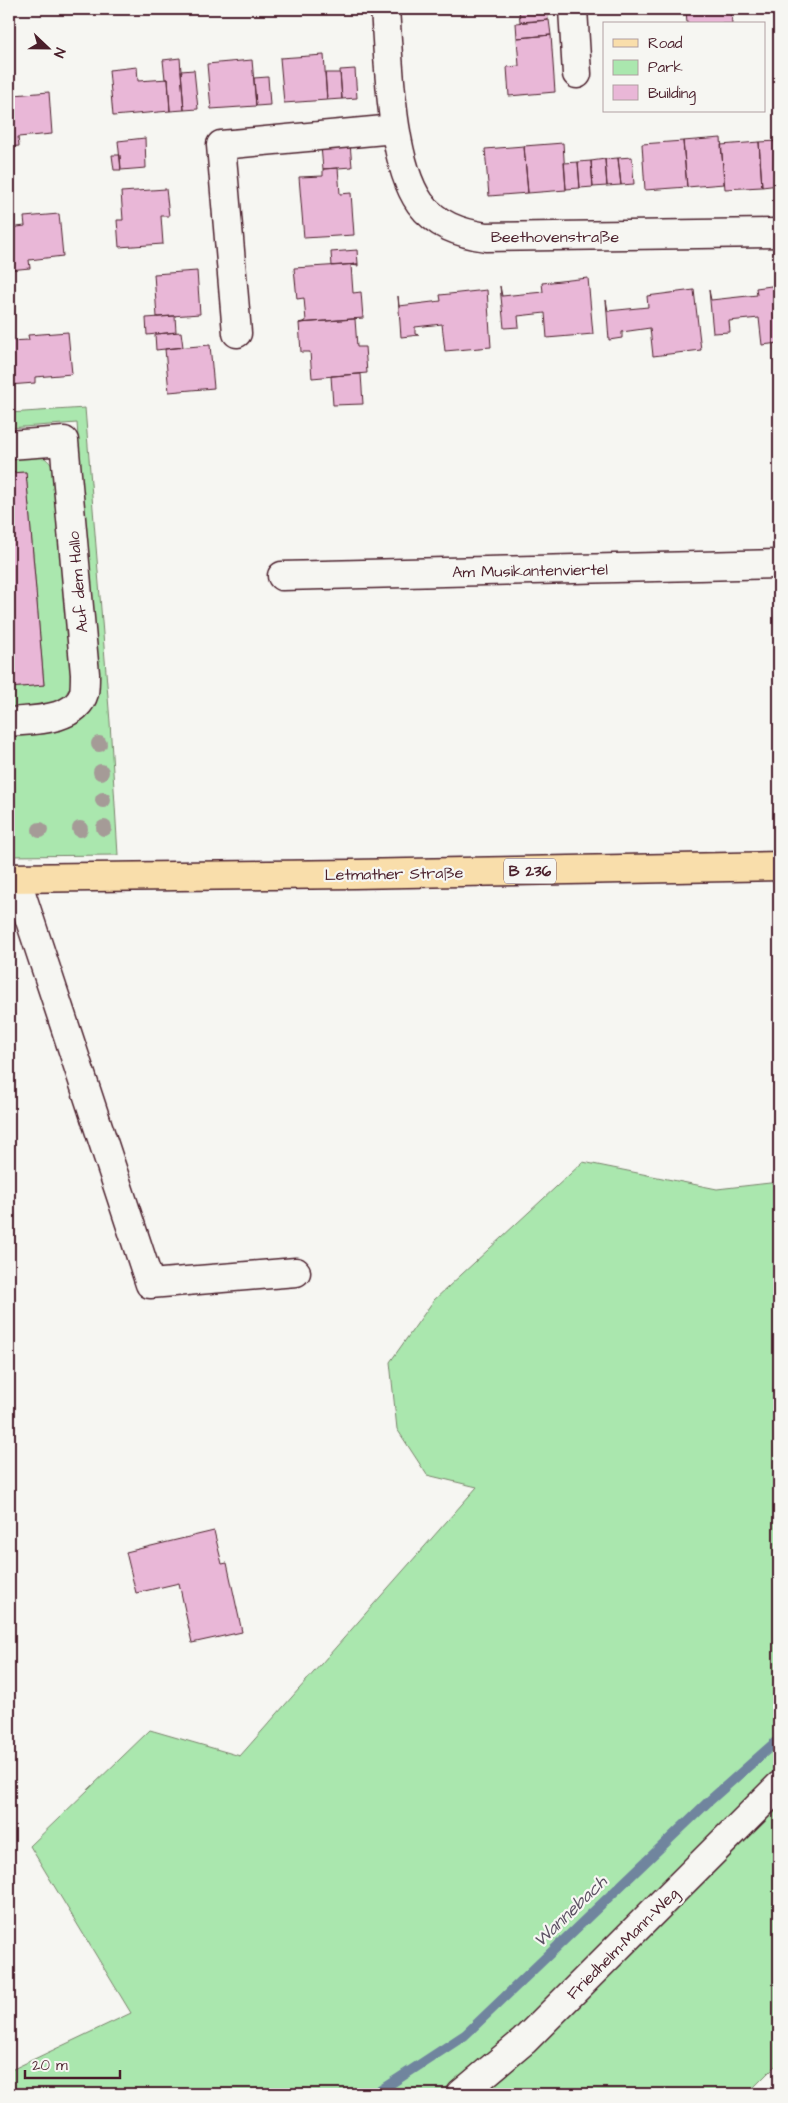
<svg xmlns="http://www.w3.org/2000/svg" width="788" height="2103" font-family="'Architects Daughter',sans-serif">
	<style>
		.green { fill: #aae7ae; stroke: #7a836c }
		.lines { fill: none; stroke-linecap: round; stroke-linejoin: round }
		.stream { stroke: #70859e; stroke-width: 10 }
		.building { fill: #e9b7d7; stroke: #4a1f2b }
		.minor-casing { stroke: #4a1f2b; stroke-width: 31 }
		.major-casing { stroke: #4a1f2b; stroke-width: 31 }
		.minor { stroke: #f6f6f2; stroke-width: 28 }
		.major { stroke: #f9deab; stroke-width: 28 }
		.tree { fill: #a59b97 }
		.labels { text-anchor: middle; stroke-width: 4.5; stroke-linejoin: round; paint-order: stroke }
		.shield { fill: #f6f6f2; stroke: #7e6067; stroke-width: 1 }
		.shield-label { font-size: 15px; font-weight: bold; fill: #4a1f2b }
		.street-label { font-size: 16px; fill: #4a1f2b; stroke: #f6f6f2 }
		.water-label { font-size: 18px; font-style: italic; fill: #5d5264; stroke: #f6f6f2 }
	</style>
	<rect width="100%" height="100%" fill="#f6f6f2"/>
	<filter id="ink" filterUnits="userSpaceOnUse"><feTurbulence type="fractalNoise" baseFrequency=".02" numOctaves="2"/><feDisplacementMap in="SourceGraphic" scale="10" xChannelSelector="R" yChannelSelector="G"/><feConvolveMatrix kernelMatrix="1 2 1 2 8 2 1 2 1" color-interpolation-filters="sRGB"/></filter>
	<g filter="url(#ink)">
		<path class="green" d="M85,408L110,722L118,855L9,856V735L96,693L77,423L9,428V413Z
			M9,454C28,454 43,449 54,469L73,678C63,714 40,707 9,710V688L44,685L26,472L9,473Z
			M583,1162L717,1189L779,1182V2062L747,2094H9V2071L131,2013L30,1846L150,1730L240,1756L477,1487L427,1475L397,1429L390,1362L434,1300Z"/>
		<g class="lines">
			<path class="stream" d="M375,2094L465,2035L708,1802L779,1739"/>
		</g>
		<path class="building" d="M519,9H547L548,20L520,22Z
			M686,9H731L732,24H687Z
			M549,20L551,35L517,38L516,23Z
			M551,35L555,92L509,96L507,67L519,66L517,38Z
			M324,55L327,100L284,103L280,58Z
			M180,58L184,110L170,111L168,79H165L163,60Z
			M252,60L256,106L211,109L207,64Z
			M137,67L138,81L168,79L170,111L113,116L109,70Z
			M355,69L357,98L342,99L340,70Z
			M194,70L198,109L184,110L181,71Z
			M325,73H340L342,99L327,100Z
			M268,77L270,105L256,106L254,78Z
			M49,92L52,134L18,137L19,146L9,147V104L15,103L14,95Z
			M145,138L146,168L121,170L118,141Z
			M721,138L724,184L687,187L683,141Z
			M683,141L687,187L645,190L642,144Z
			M779,141V185L762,187L759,142Z
			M759,142L762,187L725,189L721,145Z
			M350,143L352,167L323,169L321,146Z
			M563,143L566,190L528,193L524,146Z
			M524,146L528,193L489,196L485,149Z
			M112,155H120L121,170H114Z
			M632,157L634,184L621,185L618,158Z
			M618,158L621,185L607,186L605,159Z
			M605,159L607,186L593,187L591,161Z
			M591,161L593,187L580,188L578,162Z
			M578,162L580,188L566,189L564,163Z
			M338,168L340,194L351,193L354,235L304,238L299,177L323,176V169Z
			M166,189L169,216H161L163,244L119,247L117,220H123L121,192Z
			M59,214L63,256L29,260L30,268L9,270V228L25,226L24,217Z
			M357,250L358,264L332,266L331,252Z
			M358,264V266L351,265L353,293L361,292L363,318L299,323L306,321L304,298L297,299L294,268Z
			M197,271L200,314L157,317L154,274Z
			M588,278L593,334L547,338L545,313L518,316L519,327L504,328L500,286L502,296L543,292L542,283Z
			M779,285V343L762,345L759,318L729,321L730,332L713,333L709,290L711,300L757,295L756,288Z
			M487,290L491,347L445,351L442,324L415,327V334L419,335L401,337L398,296L399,306L441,301L440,295Z
			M694,290L701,350L653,356L650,328L622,332V338L609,340L606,300L608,311L648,307L647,296Z
			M175,316L176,332L147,335L146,318Z
			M355,319L357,347H365L367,373L312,378L310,352H301L299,323Z
			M68,332L72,374L35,377V383L9,385V341L29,340L28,335Z
			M181,332L183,347L156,350L155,334Z
			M210,345L214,388L169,392L165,349Z
			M361,374L363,404L333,405L331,376Z
			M26,472L44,685L9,688V473Z
			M214,1531L222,1564L227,1563L242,1632L192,1643L179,1583L136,1593L126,1552Z"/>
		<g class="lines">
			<defs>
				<path id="minor" d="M385,9C389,61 390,161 420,203C436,225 460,233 486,237L779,233
					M573,9L577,74
					M237,333L221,145L395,129
					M9,445L64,441L85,674C85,680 85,687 84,693C76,721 32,720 9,722
					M282,576L779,564
					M16,878L150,1284L296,1272
					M461,2094L524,2041L779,1786"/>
				<path id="major" d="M9,878L353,874L779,866"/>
			</defs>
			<use href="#minor" class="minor-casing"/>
			<use href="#major" class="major-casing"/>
			<use href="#minor" class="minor"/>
			<use href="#major" class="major"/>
		</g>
		<g class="tree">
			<circle cx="99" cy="744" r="8"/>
			<circle cx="101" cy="772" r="8"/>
			<circle cx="103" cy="800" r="8"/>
			<circle cx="104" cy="828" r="8"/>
			<circle cx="80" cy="829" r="8"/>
			<circle cx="40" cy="830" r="8"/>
		</g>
	</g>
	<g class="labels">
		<rect class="shield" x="504" y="858.5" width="52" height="25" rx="4"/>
		<g class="shield-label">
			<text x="530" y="876">B 236</text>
		</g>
		<g class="street-label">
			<text x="555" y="242">Beethovenstraße</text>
			<text transform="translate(530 570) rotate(-1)" y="6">Am Musikantenviertel</text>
			<text transform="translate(77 582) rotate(-95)" y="6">Auf dem Hallo</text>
			<text transform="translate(394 873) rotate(-1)" y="6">Letmather Straße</text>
			<text transform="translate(622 1943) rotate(-45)" y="6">Friedhelm-Mann-Weg</text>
		</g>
		<g class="water-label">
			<text transform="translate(570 1911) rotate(-44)" y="6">Wannebach</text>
		</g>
	</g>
	<rect width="788" height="2103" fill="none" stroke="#f6f6f2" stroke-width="30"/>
	<rect x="15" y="15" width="758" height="2073" fill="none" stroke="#4a1f2b" stroke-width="2" filter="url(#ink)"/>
	<rect x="603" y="22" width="162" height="90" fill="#f6f6f2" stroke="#b1a0a2"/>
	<rect x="613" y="39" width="25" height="8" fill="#f9deab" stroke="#b1a0a2"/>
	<text x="648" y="48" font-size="15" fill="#4a1f2b">Road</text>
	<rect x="613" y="60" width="25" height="15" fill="#aae7ae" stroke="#b1a0a2"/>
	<text x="648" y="72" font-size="15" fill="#4a1f2b">Park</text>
	<rect x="613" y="85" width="25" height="15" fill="#e9b7d7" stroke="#b1a0a2"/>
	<text x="648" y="98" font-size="15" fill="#4a1f2b">Building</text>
	<g transform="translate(48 48) rotate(112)" stroke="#f6f6f2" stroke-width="4" paint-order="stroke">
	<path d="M0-4L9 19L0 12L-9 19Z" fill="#4a1f2b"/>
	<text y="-8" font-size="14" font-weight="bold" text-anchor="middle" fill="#4a1f2b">N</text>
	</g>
	<path d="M25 2070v8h95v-8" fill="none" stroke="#4a1f2b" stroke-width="2.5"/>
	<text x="32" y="2070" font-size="15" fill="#4a1f2b" stroke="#f6f6f2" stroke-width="4" paint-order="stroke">20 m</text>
</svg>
